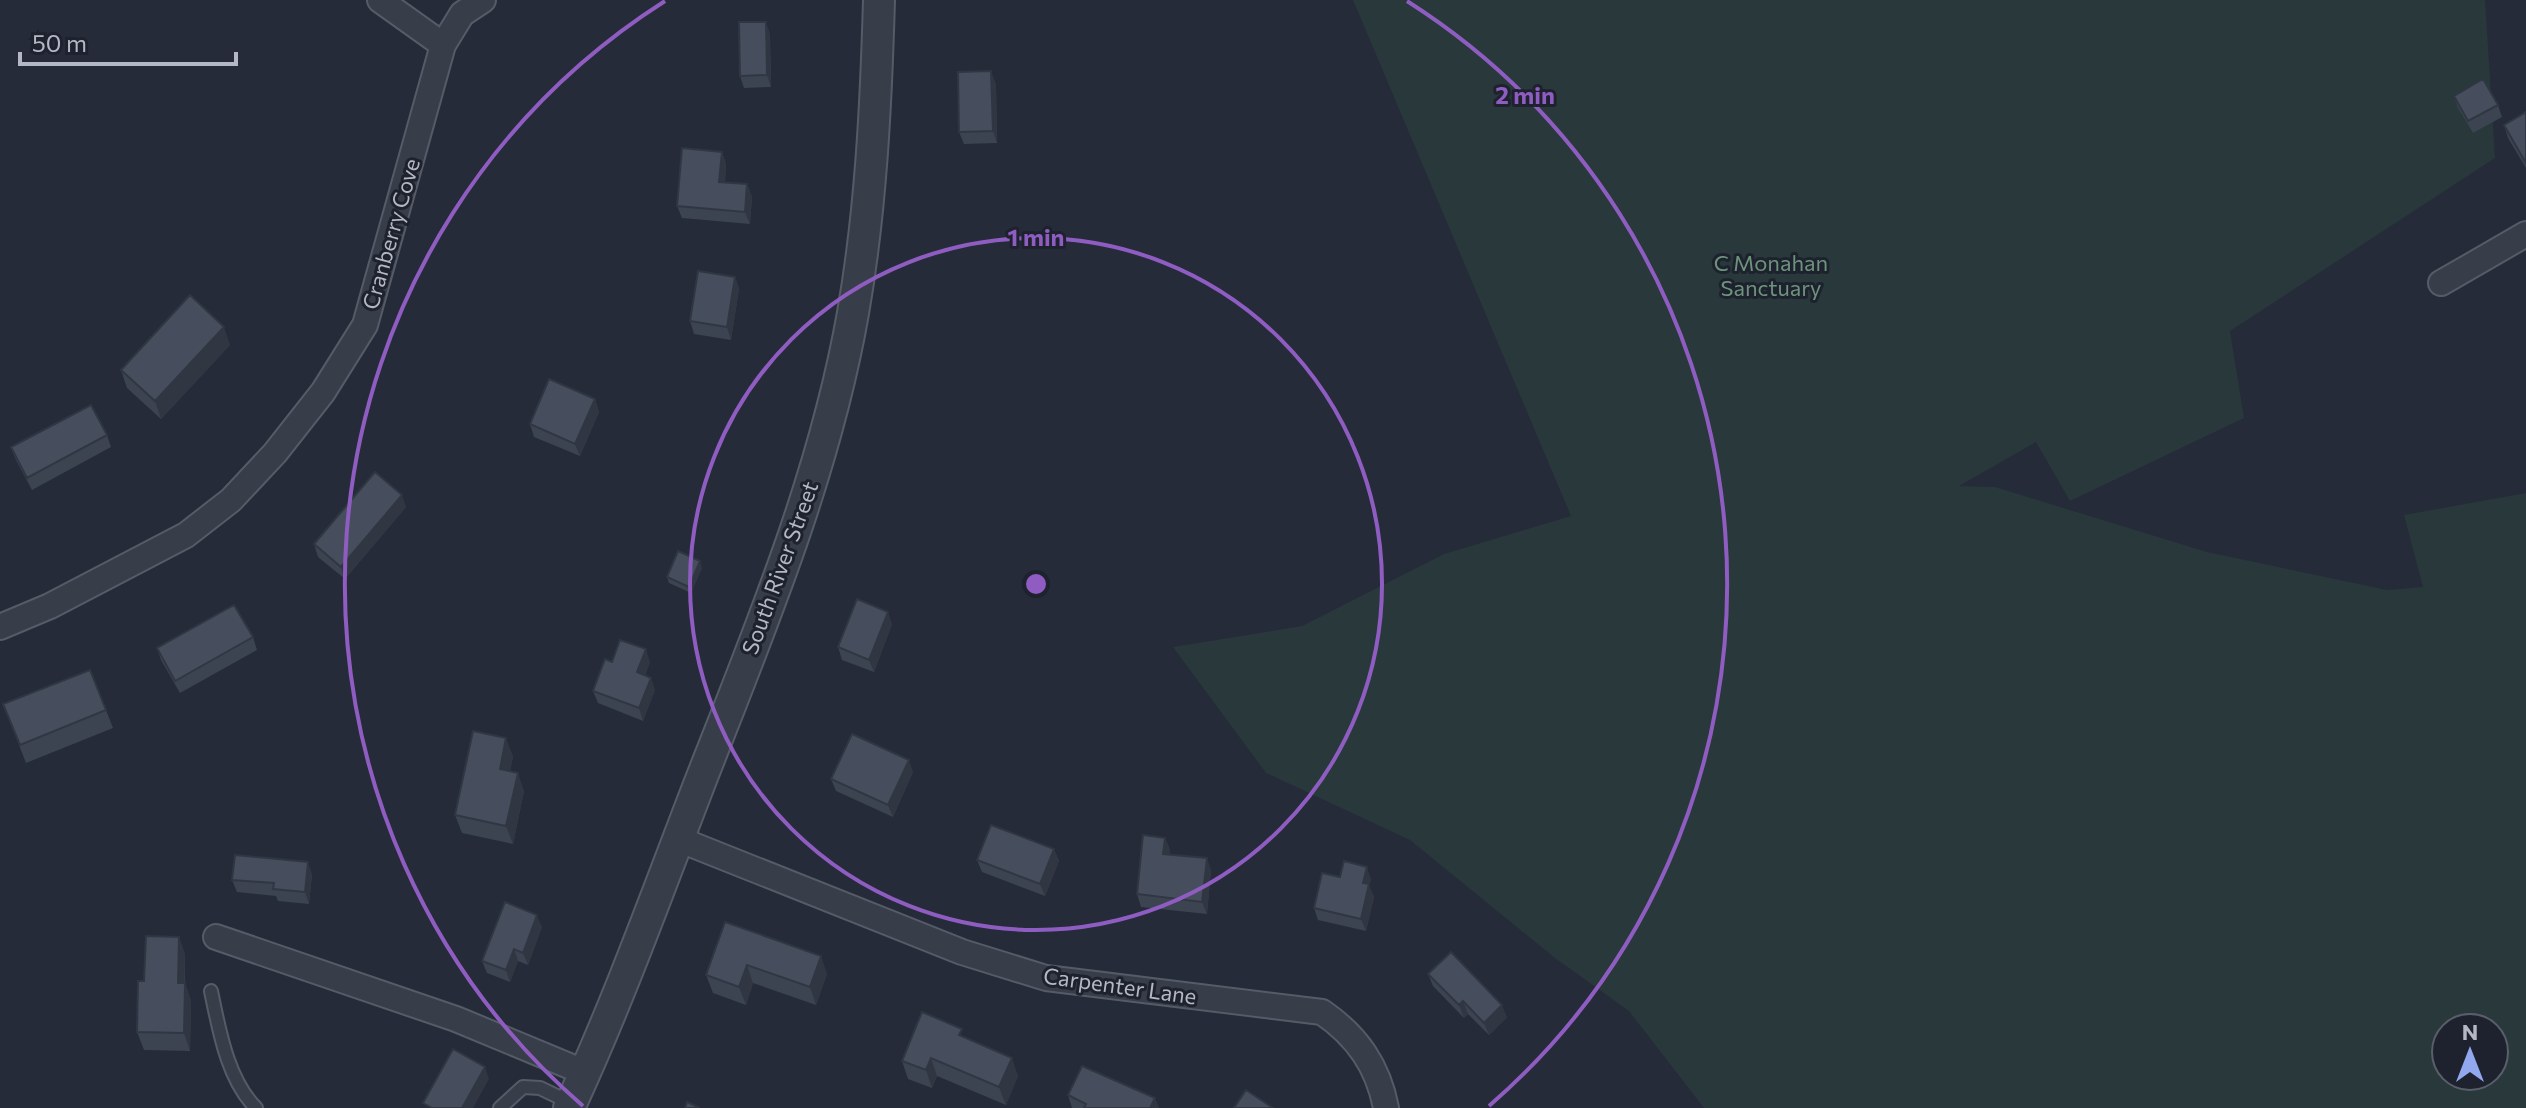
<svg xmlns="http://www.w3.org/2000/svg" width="2526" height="1108" font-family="Commissioner,sans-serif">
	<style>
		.green { fill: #28383b; fill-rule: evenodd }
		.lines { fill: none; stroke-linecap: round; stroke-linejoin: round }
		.service-casing { stroke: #565b68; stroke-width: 16 }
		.minor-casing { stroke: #565b68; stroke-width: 28 }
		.tertiary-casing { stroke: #565b68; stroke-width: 34 }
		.service { stroke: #383d4a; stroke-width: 12 }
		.minor { stroke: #383d4a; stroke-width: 24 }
		.tertiary { stroke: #383d4a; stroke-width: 30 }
		.wall { fill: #3c4351 }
		.shaded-wall { fill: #313742 }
		.building { fill: #464e5e; stroke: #313742; stroke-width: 2 }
		.ring { fill: none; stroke: #8f5dc1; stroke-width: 4 }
		.labels { text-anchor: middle; stroke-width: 6; stroke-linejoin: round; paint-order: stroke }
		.street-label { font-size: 22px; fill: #b4b8c5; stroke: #1e222f }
		.park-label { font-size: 22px; fill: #6d947b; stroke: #1e222f }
		.centre { fill: #8f5dc1; stroke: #1e222f; stroke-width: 4 }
		.ring-label { font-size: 24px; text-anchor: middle; font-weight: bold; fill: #8f5dc1; stroke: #1e222f; stroke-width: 6; stroke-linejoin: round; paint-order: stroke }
	</style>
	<rect width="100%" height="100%" fill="#252b39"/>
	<path class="green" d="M1353,0H2485L2495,158L2230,331L2244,418L2070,501L2036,442L1959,486L1995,487L2207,552L2387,590L2423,587L2404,515L2526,493V1108H1704L1629,1011L1555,958L1410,840L1266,773L1173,647L1302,626L1444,554L1571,516ZM2446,1028H2494V1076H2446Z"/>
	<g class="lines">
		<defs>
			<path id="service" d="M211,991C219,1029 227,1079 256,1108
				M500,1108L523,1087L540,1088L569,1102"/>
			<path id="minor" d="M380,0L443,45
				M2441,283L2526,234
				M0,627L50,606L186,535L231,500L275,453L323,392L365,325L443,45L462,14L483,0
				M678,839L962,952L1046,978L1322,1012C1357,1036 1378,1066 1386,1108
				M216,937L456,1019L586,1073"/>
			<path id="tertiary" d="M569,1108C619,1000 659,888 702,777C761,627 825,473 853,313C871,210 876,105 879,0"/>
		</defs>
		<use href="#service" class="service-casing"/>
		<use href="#minor" class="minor-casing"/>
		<use href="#tertiary" class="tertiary-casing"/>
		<use href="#service" class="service"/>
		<use href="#minor" class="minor"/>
		<use href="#tertiary" class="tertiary"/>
	</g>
	<path class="wall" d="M770,34L771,87L744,88L740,76Z
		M996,84L997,143L964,144L959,132Z
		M2454,96L2498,105L2502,117L2473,133L2458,108Z
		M2526,112V168L2508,138L2504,125Z
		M722,152L726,164L725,183L747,184L752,197L750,224L682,218L677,206Z
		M735,277L739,289L731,340L694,334L690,321Z
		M230,345L161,419L127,388L121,370Z
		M595,399L599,412L580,456L534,437L530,424Z
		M107,435L111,447L32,490L16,460L11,447Z
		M406,507L345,579L318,557L314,544Z
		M702,568L691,593L669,583L667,577Z
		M892,624L874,672L842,660L838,647Z
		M253,637L257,650L180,693L161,660L157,648Z
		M612,662H650L645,675L655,690L643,721L598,703L593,691Z
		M3,704L106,710L113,728L26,763Z
		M513,756L510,771L524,791L513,844L462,833L455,815Z
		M913,772L893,817L836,791L831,779Z
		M1165,838L1170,850L1169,854L1211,870L1207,914L1141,907L1137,894Z
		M1054,849L1059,861L1045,896L982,872L977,860Z
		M312,874L309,904L278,901L276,896L237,892L232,880Z
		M1340,877L1371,879L1369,886L1374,897L1366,931L1318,920L1314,908Z
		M725,922L827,974L816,1005L753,983L746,1005L713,993L706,975Z
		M542,927L528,965L518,961L510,982L487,973L482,961Z
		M179,937L185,955V983L191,1001L190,1051L144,1050L137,1032L144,981Z
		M1428,974L1507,1017L1489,1035L1468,1014L1464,1018L1433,986Z
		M965,1038L1018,1076L1006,1105L937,1076L932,1088L908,1079L902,1061Z
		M1068,1095L1155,1098L1159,1108H1072Z"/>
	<path class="shaded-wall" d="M766,22L770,34L771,87L767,75Z
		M991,71L996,84L997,143L993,131Z
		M722,152L726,164L724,194L719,182Z
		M747,184L752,197L750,224L745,212Z
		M735,277L739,289L731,340L727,327Z
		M224,327L230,345L161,419L155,401Z
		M595,399L599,412L580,456L575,444Z
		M402,495L406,507L345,579L341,567Z
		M700,561L702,568L691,593L689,587Z
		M888,612L892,624L874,672L869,660Z
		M646,649L650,662L642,685L637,672Z
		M651,678L655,690L643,721L639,708Z
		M506,738L513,756L507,787L500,769Z
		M909,760L913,772L893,817L888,805Z
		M518,773L524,791L513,844L506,826Z
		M1165,838L1170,850L1168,866L1163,854Z
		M1054,849L1059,861L1045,896L1040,884Z
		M1207,858L1211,870L1207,914L1202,902Z
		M308,862L312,874L309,904L305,892Z
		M1367,867L1371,879L1369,886L1374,897L1366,931L1361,919L1363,883Z
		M537,915L542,927L528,965L523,953Z
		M179,937L185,955L184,1001L178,983Z
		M514,949L518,961L510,982L506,970Z
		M821,956L827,974L816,1005L810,987Z
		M747,965L753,983L746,1005L739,987Z
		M185,983L191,1001L190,1051L184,1033Z
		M1463,1001L1468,1014L1464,1018L1459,1005Z
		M1502,1005L1507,1017L1489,1035L1484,1023Z
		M931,1058L937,1076L932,1088L926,1070Z
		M1012,1058L1018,1076L1006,1105L999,1087Z
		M485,1067L489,1079L473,1108H462Z
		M1155,1098L1159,1108H1150Z"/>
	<path class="building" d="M739,22H766L767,75L740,76Z
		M991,71L993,131L959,132L958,72Z
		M2483,79L2498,105L2468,121L2454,96Z
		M2526,112V163L2504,125Z
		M682,148L722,152L719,182L747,184L745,212L677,206Z
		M698,271L735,277L727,327L690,321Z
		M190,295L224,327L155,401L121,370Z
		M549,379L595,399L575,444L530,424Z
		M91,405L107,435L27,478L11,447Z
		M375,472L402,495L341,567L314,544Z
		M678,551L700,561L689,587L667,577Z
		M857,599L888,612L869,660L838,647Z
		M234,605L253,637L175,681L157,648Z
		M620,640L646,649L637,672L651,678L639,708L593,691L605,659L612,662Z
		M90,670L106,710L20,745L3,704Z
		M473,731L506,738L500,769L518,773L506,826L455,815Z
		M852,734L909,760L888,805L831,779Z
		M991,825L1054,849L1040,884L977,860Z
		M1143,835L1165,838L1163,854L1207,858L1202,902L1137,894Z
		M235,855L308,862L305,892L273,889L274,883L232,880Z
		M1344,861L1367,867L1363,883L1369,884L1361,919L1314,908L1322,873L1340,877Z
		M505,902L537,915L523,953L514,949L506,970L482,961Z
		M725,922L821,956L810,987L747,965L739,987L706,975Z
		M146,936L179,937L178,983H185L184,1033L137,1032L138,981H144Z
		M1451,952L1502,1005L1484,1023L1463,1001L1459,1005L1428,974Z
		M922,1012L962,1029L959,1035L1012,1058L999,1087L931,1058L926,1070L902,1061Z
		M453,1049L485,1067L462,1108H432L423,1103Z
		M1082,1066L1155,1098L1150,1108H1084L1086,1104L1068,1095Z
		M1246,1090L1273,1108H1234Z
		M687,1102L700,1108H685Z"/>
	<g class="ring">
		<circle cx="1036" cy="584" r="346"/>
		<path d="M583 1106A691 691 0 0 1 665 1M1407 1A691 691 0 0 1 1489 1106"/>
	</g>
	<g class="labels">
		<g class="street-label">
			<text transform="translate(391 234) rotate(-74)" y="8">Cranberry Cove</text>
			<text transform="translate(780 568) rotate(-70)" y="8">South River Street</text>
			<text transform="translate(1120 986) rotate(8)" y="8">Carpenter Lane</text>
		</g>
		<g class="park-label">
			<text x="1771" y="271">C Monahan<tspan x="1771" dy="25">Sanctuary</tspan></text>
		</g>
	</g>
	<circle cx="1036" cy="584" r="12" class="centre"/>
	<g class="ring-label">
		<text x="1525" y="104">2 min</text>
		<text x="1036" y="246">1 min</text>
	</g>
	<g transform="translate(2470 1052)"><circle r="38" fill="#1e222f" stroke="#5a5e6b" stroke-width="2"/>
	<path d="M0-6L14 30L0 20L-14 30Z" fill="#91a8ee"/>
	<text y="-12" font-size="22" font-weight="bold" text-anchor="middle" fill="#b4b8c5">N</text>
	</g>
	<path d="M20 52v12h216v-12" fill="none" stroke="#b4b8c5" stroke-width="4"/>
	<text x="32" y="52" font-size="24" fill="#b4b8c5" stroke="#1e222f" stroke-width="6" paint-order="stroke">50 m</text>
</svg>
